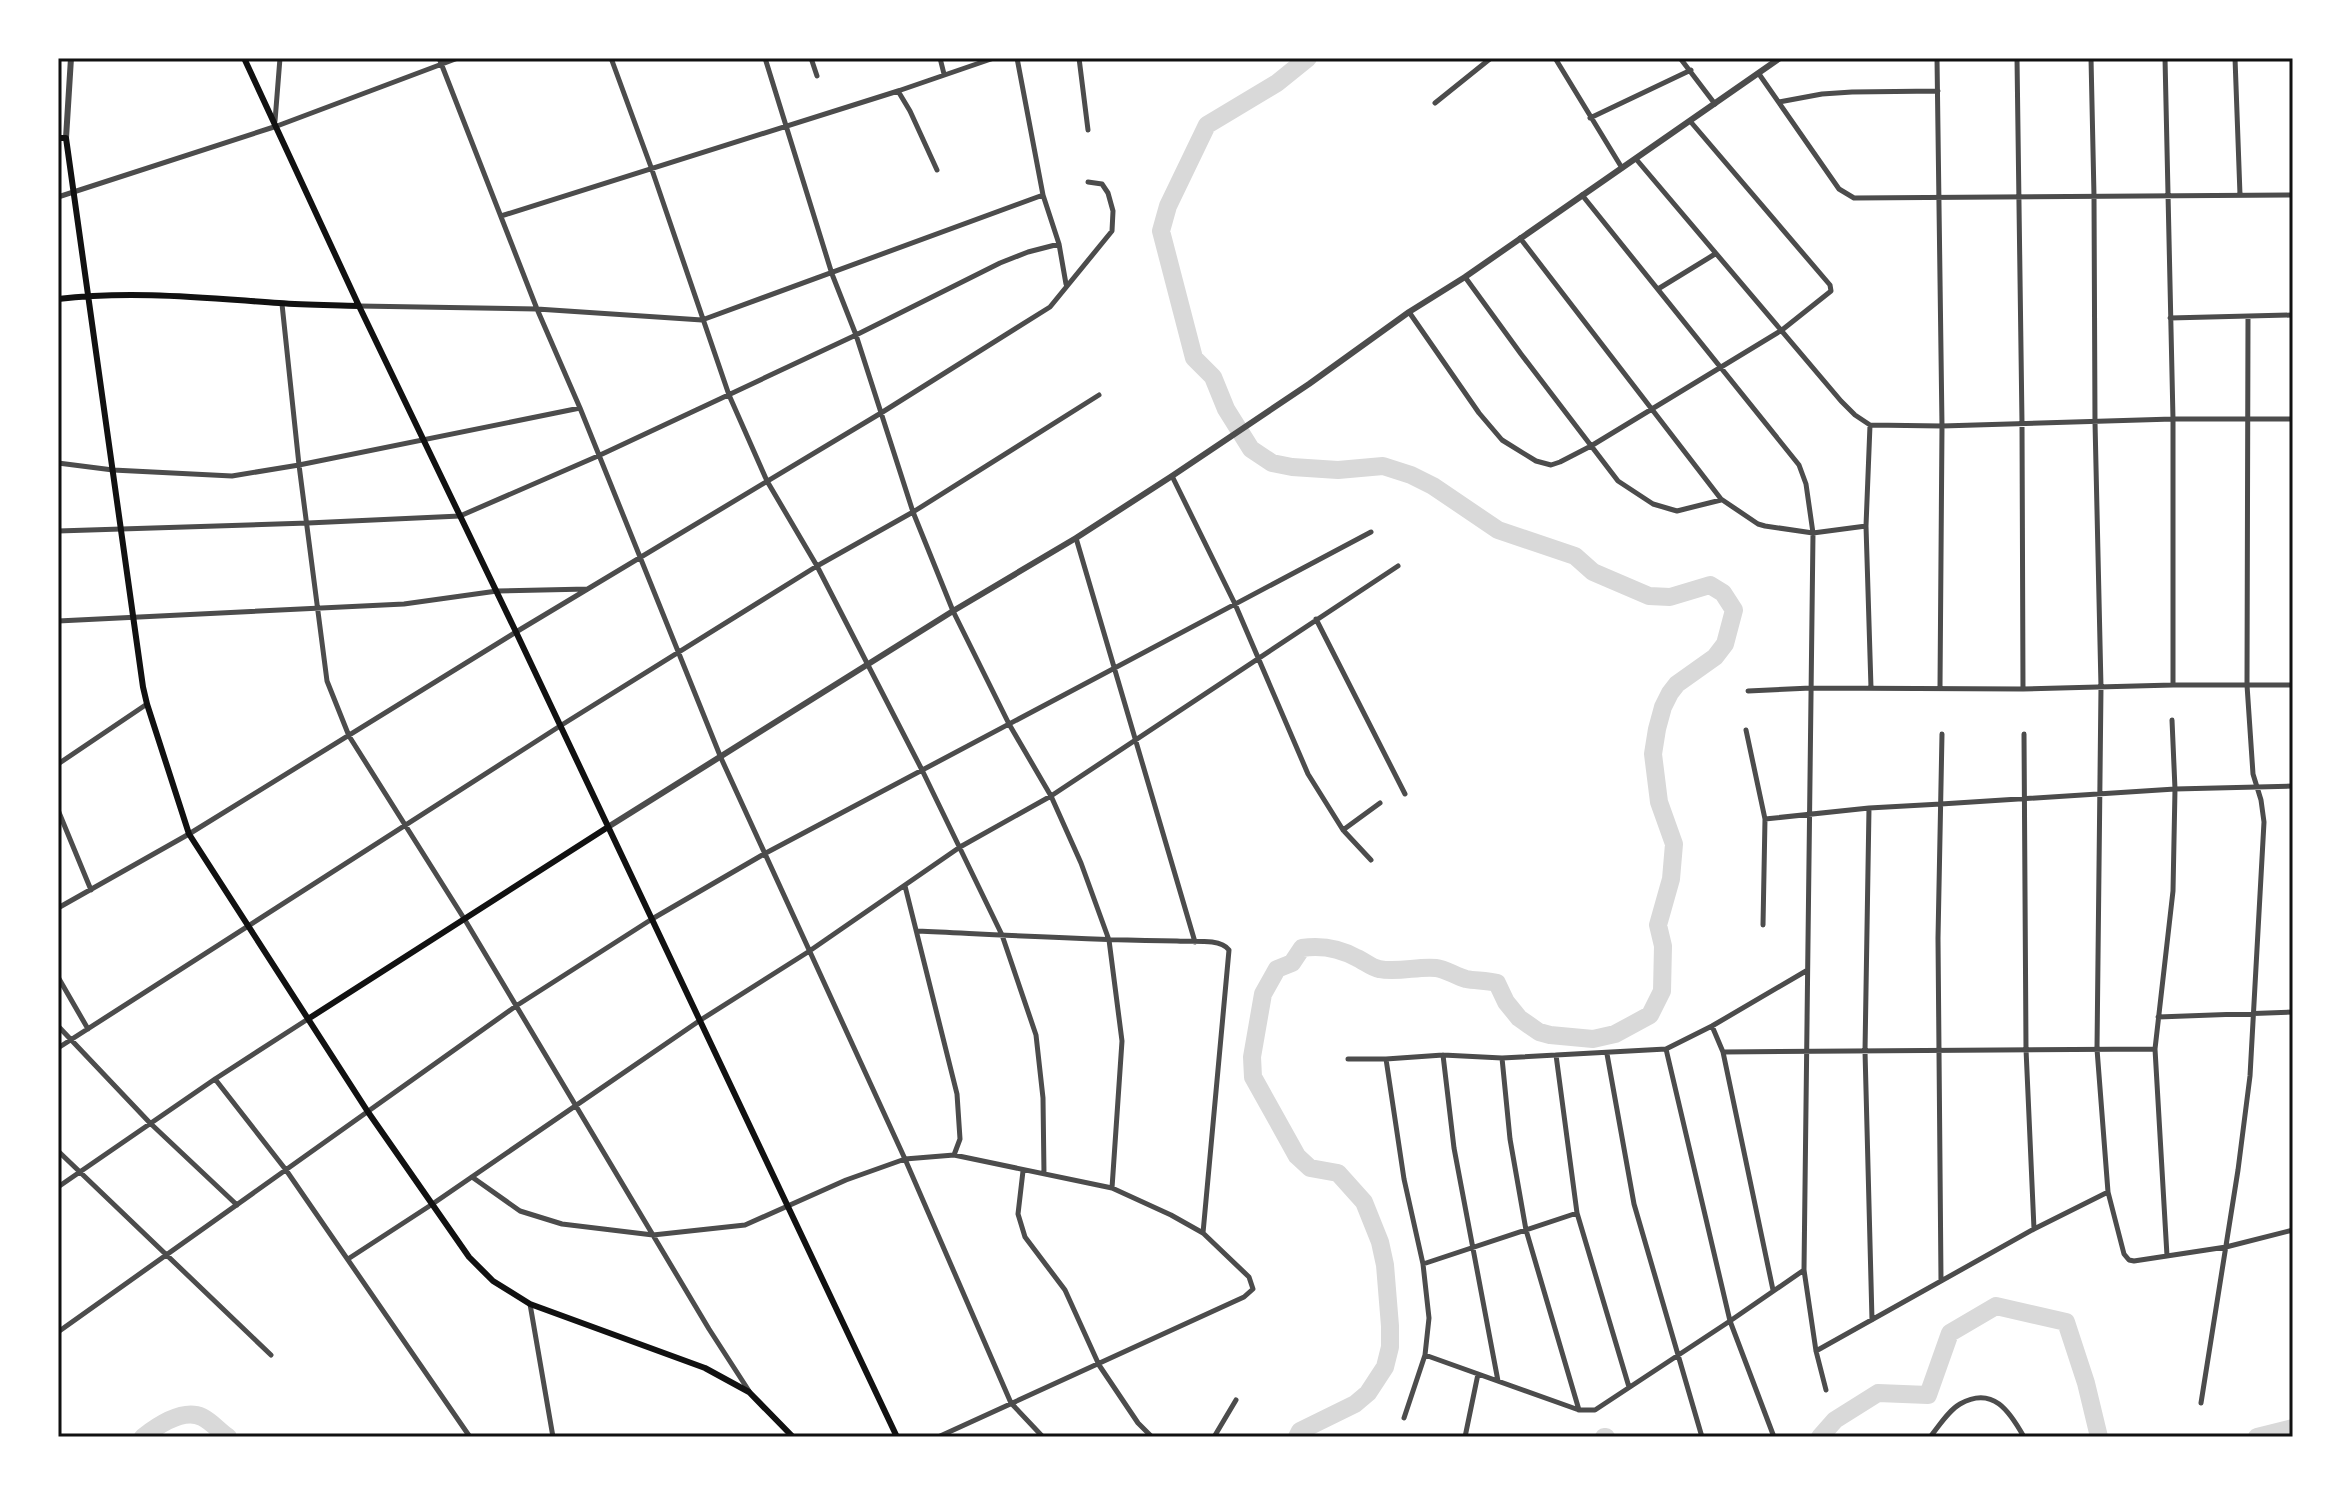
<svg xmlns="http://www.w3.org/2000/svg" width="2351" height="1495" font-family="'Fira Sans Condensed',sans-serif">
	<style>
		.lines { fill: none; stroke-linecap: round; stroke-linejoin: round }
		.river { stroke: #d9d9d9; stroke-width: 18 }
		.minor { stroke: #4c4c4c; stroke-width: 5 }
		.tertiary { stroke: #4c4c4c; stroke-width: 6 }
		.secondary { stroke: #111; stroke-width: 6 }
		.neatline { fill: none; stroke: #111; stroke-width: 3 }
	</style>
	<rect width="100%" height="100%" fill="#fff"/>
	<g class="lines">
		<path class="river" d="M143,1437C157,1426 183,1408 202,1417C212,1422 219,1431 228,1437
			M1297,1437L1300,1431L1355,1404L1368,1393L1385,1367L1390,1347V1326L1385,1265L1380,1242L1364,1202L1338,1173L1310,1168L1297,1156L1253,1077L1252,1057L1263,994L1277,969L1292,963L1302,948C1322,945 1339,948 1357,958C1364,961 1372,968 1379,969C1398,973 1418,966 1436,968C1446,969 1455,976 1466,979C1476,981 1486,980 1497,983L1506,1002L1519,1018L1539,1032L1550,1035L1593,1039L1615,1034L1650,1015L1662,991L1663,946L1658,925L1671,879L1674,844L1659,802L1653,754L1657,729L1663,707L1670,693L1677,684L1715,657L1725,644L1734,610L1723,593L1710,585L1670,597L1649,596L1593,572L1575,556L1498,530L1433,486L1411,475L1383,466L1338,470L1292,467L1272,463L1251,449L1226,409L1213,377L1194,358L1161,231L1168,206L1207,125L1277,83L1308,58
			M1604,1437H1606
			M1820,1437L1835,1420L1878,1393L1928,1395L1950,1333L1996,1306L2066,1322L2086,1383L2099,1437
			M2257,1437L2293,1428"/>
		<path class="minor" d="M439,58L537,309L580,408L721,758L905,1159L1011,1403L1043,1437
			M611,58L651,167L729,395L767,481L817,566L922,770L1002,935L1036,1035L1043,1098L1044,1174
			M765,58L832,274L856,335L913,512L953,611L1009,724L1051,796L1081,863L1109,940L1122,1041L1112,1188
			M811,58L817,76
			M940,58L944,74
			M1017,58L1043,195L1059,244L1066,284
			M1079,58L1088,130
			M1555,58L1622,168
			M1680,58L1715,104
			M1937,58L1942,426L1940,687
			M2017,58L2022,423L2023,689
			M2091,58L2094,196L2095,422L2101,687L2097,1049L2108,1192L2124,1254L2129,1260L2134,1261L2226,1247L2293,1230
			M2165,58L2173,419V685
			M2235,58L2240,195
			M1759,74L1839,189L1854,198L2293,195
			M898,91L910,111L937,170
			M1779,102L1822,94L1852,92L1938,91
			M1435,103L1491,58
			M1590,118L1691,70
			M275,121L280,58
			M1636,159L1841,401L1855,415L1870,425L1942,426L2173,419H2293
			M1582,195L1799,465L1806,484L1813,533L1804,1270L1816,1351L1826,1390
			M58,197L277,126L458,58
			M501,216L898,91L994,58
			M1520,238L1721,499L1758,524L1765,526L1813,533L1866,526
			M1465,277L1521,354L1618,481L1653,504L1670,509L1677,511L1721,500
			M1658,289L1715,254
			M282,304L299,465L327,681L349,736L465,920L709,1329L749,1391
			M359,306L537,309L702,320L1043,195
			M1409,312L1479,413L1502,440L1536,461L1551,465L1560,462L1591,446L1782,330L1831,291L1830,285L1690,121
			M2170,318L2293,315
			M1870,425L1866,526L1871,688
			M58,463L113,470L232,476L299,465L580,408
			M1172,476L1235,604L1308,774L1343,830L1371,860
			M58,531L308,523L460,516L598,456L856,335L1000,263L1028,252L1059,244
			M1076,538L1195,942
			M1316,619L1405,794
			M58,621L404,604L497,591L588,589
			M1748,691L1811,688L2023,689L2173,685H2293
			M1746,730L1765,819L1763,925
			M2024,734L2026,1049L2034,1229
			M58,764L147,704
			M1869,808L1865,1051L1872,1320
			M58,810L91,890
			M1765,819L1869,808L1941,804L2175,789L2293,786
			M1343,830L1380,803
			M905,886L957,1094L960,1139L954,1155
			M58,908L189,834L516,632L881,413L1050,307L1112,231L1113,211L1108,193L1102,184L1088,182
			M918,931C1004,935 1090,940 1177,941C1192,942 1220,938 1229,950L1203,1233
			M58,977L88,1029
			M2158,1017L2293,1012
			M58,1026L150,1123L237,1205
			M1712,1026L1723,1052L1773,1290
			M58,1048L560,726L817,566L913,512L1099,395
			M1666,1049L1730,1321L1774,1437
			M1723,1052L2155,1049
			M1607,1054L1634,1204L1702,1437
			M1443,1055L1454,1148L1498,1381
			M1556,1055L1577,1213L1629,1387
			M1502,1058L1510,1139L1526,1230L1579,1410
			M1348,1059H1386L1443,1055L1502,1058L1666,1049L1712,1026L1806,971
			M1386,1059L1404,1179L1423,1264L1429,1318L1425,1355L1404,1418
			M215,1079L286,1170L470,1437
			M58,1151L271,1355
			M1023,1171L1018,1214L1025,1237L1065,1290L1099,1365L1138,1423L1152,1437
			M472,1177L520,1211L562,1224L653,1235L745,1225L846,1180L905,1159L954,1155L1112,1188L1171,1215L1203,1233L1249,1277L1253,1289L1244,1297L938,1437
			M58,1187L215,1079L308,1019
			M2167,1256L2155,1049L2173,891L2175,789L2172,720
			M348,1259L431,1205L699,1021L808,952L960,847L1051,796L1398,566
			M1423,1264L1577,1213
			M1941,1280L1938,938L1942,734
			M530,1304L553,1437
			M58,1332L516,1006L652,919L764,854L1371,532
			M1816,1351L2034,1229L2108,1192
			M1425,1355L1579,1410H1595L1730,1321L1804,1270
			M2201,1403L2238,1170L2250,1076L2264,822L2261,800L2253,774L2247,685L2248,317
			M1214,1437L1236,1400
			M1465,1437L1478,1374
			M1930,1437C1939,1426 1948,1411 1960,1404C1993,1385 2010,1412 2024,1437"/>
		<path class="tertiary" d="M66,138L71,58
			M608,827L953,611L1076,538L1172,476L1309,384L1409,312L1465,277L1780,58"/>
		<path class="secondary" d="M244,58L359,306L516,632L897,1437
			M58,138H66L143,687L147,704L189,834L368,1112L469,1257L493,1281L530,1304L705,1368L749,1392L793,1437
			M58,299C132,290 205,298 279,303C305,305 332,305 359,306
			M308,1019L608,827"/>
	</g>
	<rect width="2351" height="1495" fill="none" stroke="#ffffff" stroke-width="120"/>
	<rect x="60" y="60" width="2231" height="1375" class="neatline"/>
</svg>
